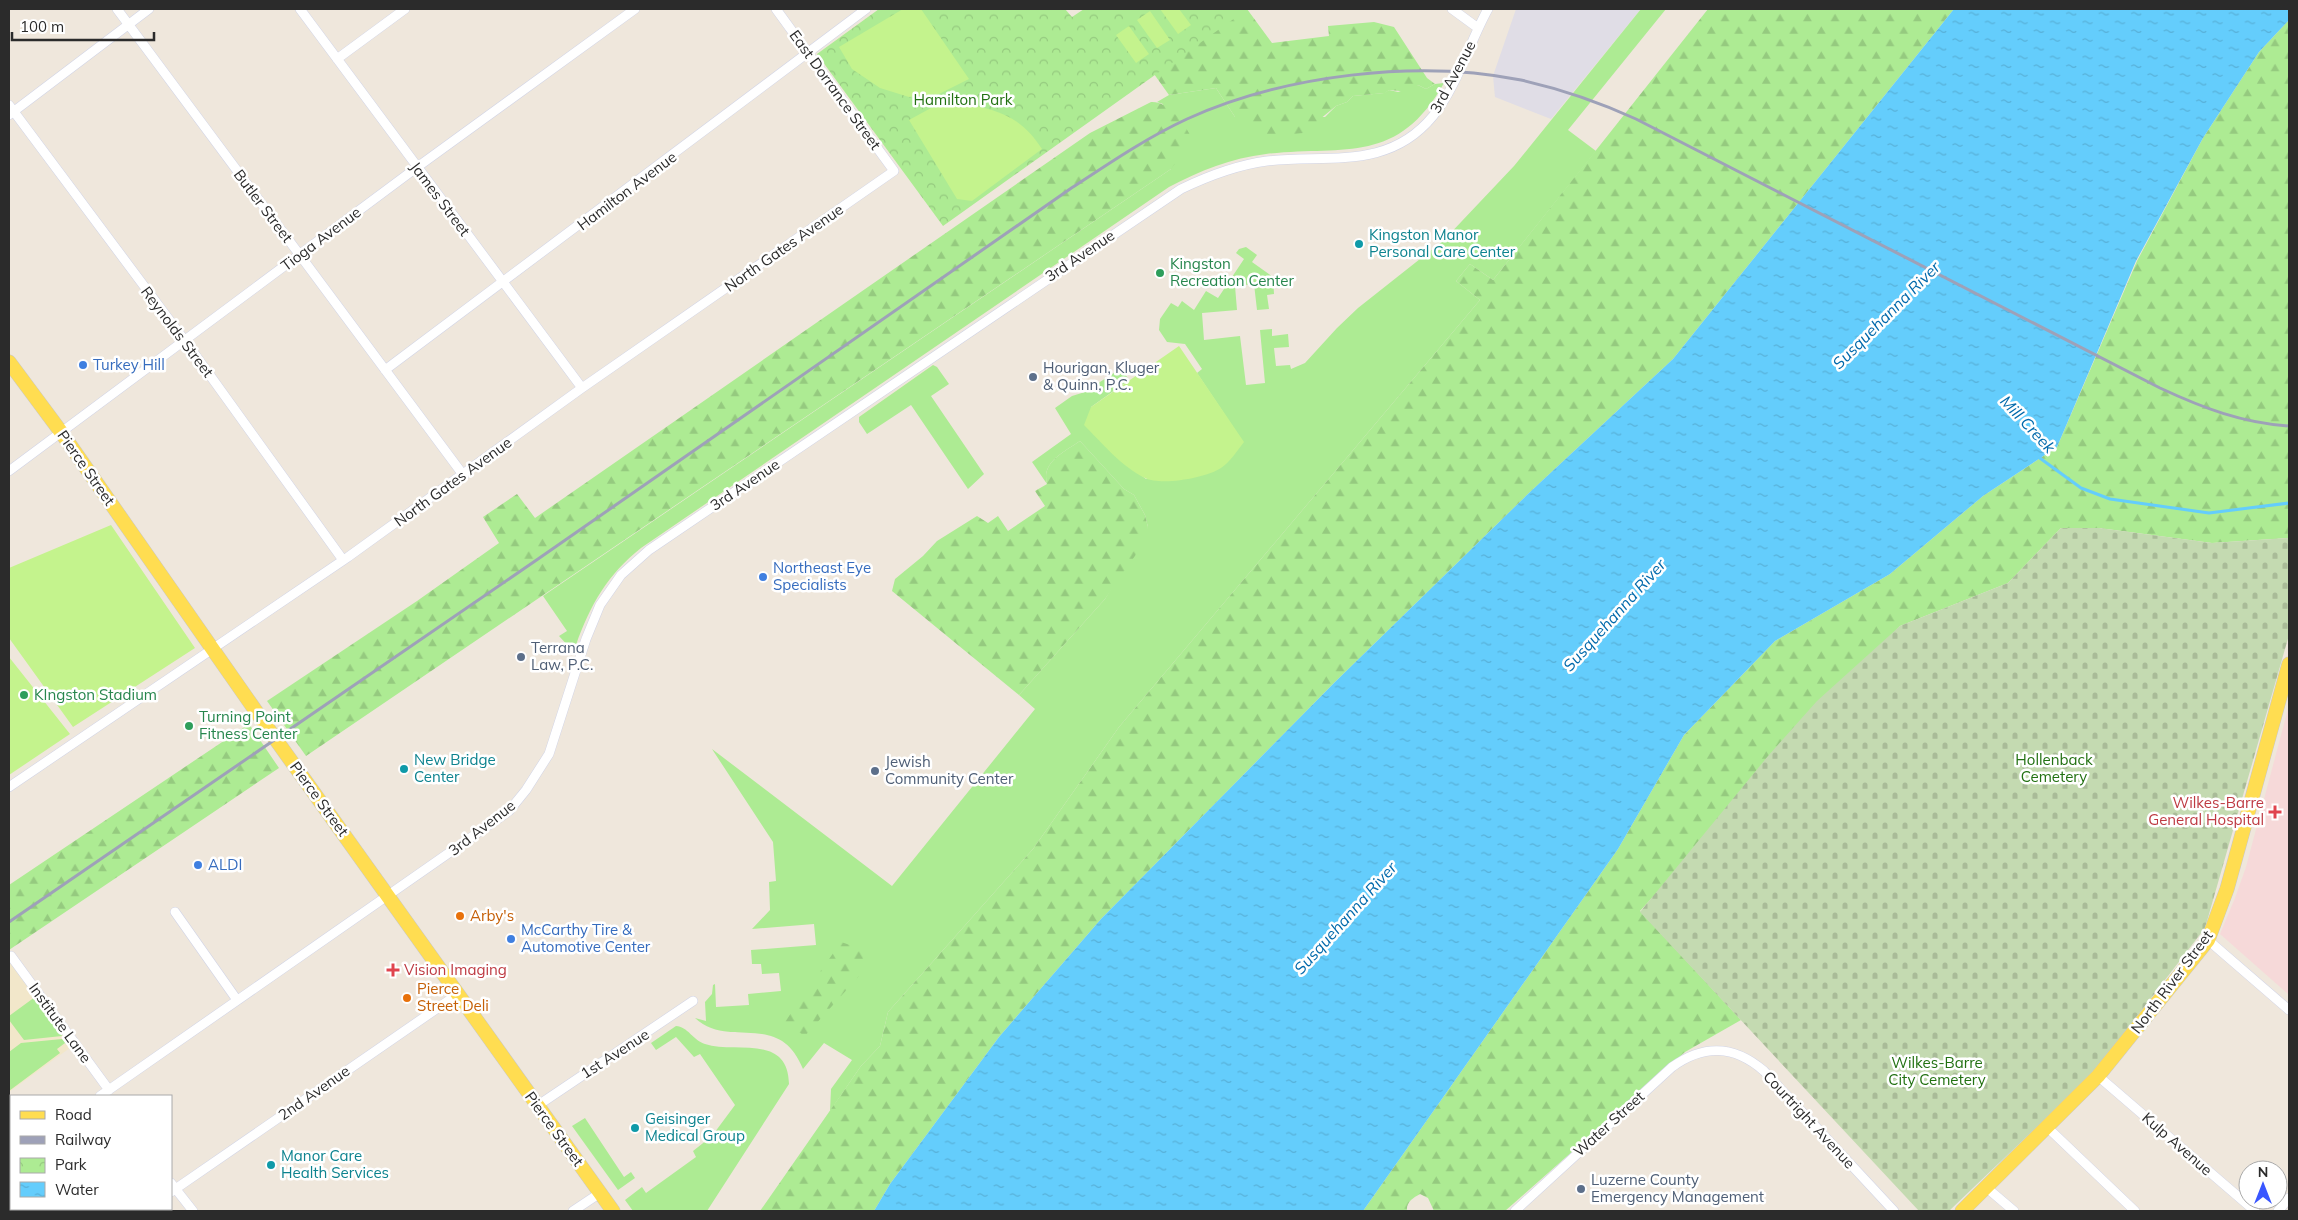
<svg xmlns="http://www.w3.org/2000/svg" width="2298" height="1220" font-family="Mulish,sans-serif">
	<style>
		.industrial { fill: #e0dde6 }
		.education { fill: #f2e7ca }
		.medical { fill: #f6d9d9 }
		.grass { fill: #adeb93 }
		.forest { fill: url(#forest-firs) }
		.cemetery { fill: url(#cemetery-stones) }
		.park { fill: url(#park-crowns) }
		.pitch { fill: #c4f38d }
		.water { fill: url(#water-ripples) }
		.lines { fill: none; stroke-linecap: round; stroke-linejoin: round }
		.stream { stroke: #64cdfc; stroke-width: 3 }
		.minor-casing { stroke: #d1d4e6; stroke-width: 10 }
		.primary-casing { stroke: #c8c8c8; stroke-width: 15 }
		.minor { stroke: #fff; stroke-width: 9 }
		.primary { stroke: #ffdd51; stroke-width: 14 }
		.rail { stroke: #9ea1b8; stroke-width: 3 }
		.culture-dot { fill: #0f9aa8; stroke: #fff; stroke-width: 2 }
		.leisure-dot { fill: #2e9e5b; stroke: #fff; stroke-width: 2 }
		.shop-dot { fill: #3f7fe0; stroke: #fff; stroke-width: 2 }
		.service-dot { fill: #5c6f8a; stroke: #fff; stroke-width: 2 }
		.health-dot { fill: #e0444e; stroke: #fff; stroke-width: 2 }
		.food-dot { fill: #e8710a; stroke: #fff; stroke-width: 2 }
		.labels { text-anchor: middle; stroke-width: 5; stroke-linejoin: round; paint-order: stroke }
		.street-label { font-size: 15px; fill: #2b2b2b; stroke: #fff }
		.park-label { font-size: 15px; fill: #227112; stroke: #fff }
		.culture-label { font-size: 15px; fill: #0d838f; stroke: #fff; text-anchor: start }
		.leisure-label { font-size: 15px; fill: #27864d; stroke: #fff; text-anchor: start }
		.shop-label { font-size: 15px; fill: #366cbe; stroke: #fff; text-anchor: start }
		.service-label { font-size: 15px; fill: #4e5e75; stroke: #fff; text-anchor: start }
		.health-label { font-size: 15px; fill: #be3a42; stroke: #fff; text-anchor: end }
		.food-label { font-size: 15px; fill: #c56008; stroke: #fff; text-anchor: start }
		.water-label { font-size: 16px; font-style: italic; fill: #0069ab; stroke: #fff }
	</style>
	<defs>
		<pattern id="forest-firs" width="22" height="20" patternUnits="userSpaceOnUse" patternTransform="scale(1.25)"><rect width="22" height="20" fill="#adeb93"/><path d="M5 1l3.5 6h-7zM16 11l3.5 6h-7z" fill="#95ca7f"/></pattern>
		<pattern id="cemetery-stones" width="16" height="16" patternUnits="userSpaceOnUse" patternTransform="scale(1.25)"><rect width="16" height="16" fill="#c4dab1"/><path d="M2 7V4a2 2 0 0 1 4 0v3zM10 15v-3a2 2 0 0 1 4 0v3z" fill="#a9bb98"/></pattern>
		<pattern id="park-crowns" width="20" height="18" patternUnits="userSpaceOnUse" patternTransform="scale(1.25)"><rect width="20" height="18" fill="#adeb93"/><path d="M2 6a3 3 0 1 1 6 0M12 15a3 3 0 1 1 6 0" fill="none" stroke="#95ca7f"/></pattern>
		<pattern id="water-ripples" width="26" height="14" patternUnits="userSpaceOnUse" patternTransform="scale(1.25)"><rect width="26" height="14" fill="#64cdfc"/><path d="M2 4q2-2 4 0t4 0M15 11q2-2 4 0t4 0" fill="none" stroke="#57b0d8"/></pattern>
	</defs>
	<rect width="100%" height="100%" fill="#efe7dc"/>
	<path class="industrial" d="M1516,9H1641L1551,119L1495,97L1493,76Z"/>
	<path class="education" d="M9,953L74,1045L9,1092Z"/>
	<path class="medical" d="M2289,705V995L2220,934L2235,898L2246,867Z"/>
	<path class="grass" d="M1641,9H1666L1568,130L1596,151L1493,280L1470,264L1456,281L1480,300L1119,727L1033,849L888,1012L880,1046L861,1066L830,1111L831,1089L852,1060L824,1043L803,1069C779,1009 729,1050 695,1018L706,1021L705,1002L712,994L713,985L715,984L716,1007L749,1005L748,994L781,991L779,973L762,974L761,964H752L751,950L816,945L814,924L752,929L770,910L769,882L776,881L773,842L712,749L892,886L1035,709L1019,695L1105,599L1148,527L1145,515L1134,495L1124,489L1080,441C1064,452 1041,462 1047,484L1032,462L1071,434L1055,408L1072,396L1085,392L1121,368L1129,380L1091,407L1114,454L1146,479L1243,442L1197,373L1202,369L1185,344L1167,342L1159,330L1160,319L1171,303L1178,307L1182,301L1194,310L1206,291L1218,298L1244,259L1236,253L1239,249L1246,247L1257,255L1252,262L1273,277L1274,294L1267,295L1269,309L1257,310L1254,284L1235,286L1237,310L1202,313L1204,340L1240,336L1246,385L1265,383L1260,330L1272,329V336L1288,334L1289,347L1274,348L1276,366L1290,365L1291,369L1305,363L1337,328L1358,308L1444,240L1514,166Z
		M1444,83C1397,166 1345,145 1266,154C1232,158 1199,171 1169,187L641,548C608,574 590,605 576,645L570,648L559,636L567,631L543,596L1171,169L1163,104L1157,102L1169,95L1216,88L1235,117H1325L1336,106L1347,102L1353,96L1384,93L1389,90L1398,92L1418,85L1426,89L1435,84Z
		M933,365L937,367L949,384L931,396L984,474L968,489L911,405L867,434L859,422V417Z
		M35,997L60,1029L58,1030L62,1036L24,1040L9,1020V1016Z
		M676,1026C687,1026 694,1041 705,1044C735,1054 788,1033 789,1084L707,1211H633L625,1200L642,1187L646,1193L696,1157L693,1151L712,1136L735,1105L700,1054L694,1057L676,1037L656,1050L651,1043Z
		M62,1039L70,1046L65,1043L57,1049L60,1053L9,1091V1052L21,1043Z
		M585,1118L624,1177L631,1172L635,1178L618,1190L572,1126Z"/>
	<path class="forest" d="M1222,9H1247L1272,43L1329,36L1328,26L1374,22L1394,27L1427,78L1435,84L1426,89L1418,85L1410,92L1389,90L1385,93L1353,96L1347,102L1336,106L1303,133L1278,136L1261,133L1242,124L1235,117L1216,88L1169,95L1149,67Z
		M1708,9H1954L1673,359L1530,492L1335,682L1101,919L999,1037L890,1184L874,1211H760L861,1066L880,1046L888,1012L1033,849L1119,727L1480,300L1456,281L1470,264L1493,280Z
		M2289,20V538L2212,543L2099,528H2061L2008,583L1900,626L1640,911L1741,1020L1685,1052L1505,1211H1434L1428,1198L1420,1194C1413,1198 1406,1202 1407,1211H1363L1618,849L1684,735L1775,641L1890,574L1983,496L2057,447L2137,261L2203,138L2259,52Z
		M1151,102C1170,101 1185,125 1193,140L1171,169L306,756L267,701L417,601L499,543L483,517L517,494L535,518L1090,133Z
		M1080,441L1124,489L1134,495L1145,515L1148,527L1146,540L1105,599L1019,695L892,591L895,579L923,556L937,541L977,516L988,523L998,516L1008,531L1045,506L1035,491L1047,484C1041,462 1064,452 1080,441Z
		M249,724L279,768L9,950V885Z
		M841,942L865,950L860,975L805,1036L784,1023Z"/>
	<path class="cemetery" d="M2061,528H2099L2212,543L2289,538V635L2205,928L2094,1072L1949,1211H1919L1640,912L1768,756L1817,701L1900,626L2008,583Z"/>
	<path class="park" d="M879,9H1065L1072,17L1084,9H1228L1235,18L943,226L817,54Z"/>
	<path class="pitch" d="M903,9H921L969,79L939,94L909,97L880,88L852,69L839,47Z
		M1160,9H1179L1191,25L1178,34Z
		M1150,11L1170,40L1157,48L1137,20Z
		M1129,26L1149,54L1136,63L1116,35Z
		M961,103C998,110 1021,116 1042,149L972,201L957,199L909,120L931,108Z
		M1179,346L1244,442C1237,451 1230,462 1221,468C1206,478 1161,486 1145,478C1122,467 1102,443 1084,425L1091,407Z
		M111,525L195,648L73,727L9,638V568Z
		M9,657L70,734L9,775Z"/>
	<path class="water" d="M1954,9H2289V20L2259,52L2203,138L2136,261L2057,447L1983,496L1890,574L1775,641L1684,735L1618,849L1363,1211H874L890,1184L999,1037L1101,919L1335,682L1530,492L1673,359Z"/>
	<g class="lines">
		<path class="stream" d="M2037,456L2081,488L2110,499L2209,513L2289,503"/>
		<defs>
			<path id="minor" d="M117,9L464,476
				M300,9L582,388
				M1452,9L1478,28
				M337,59L405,9
				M9,105L191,349L343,560
				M9,115L149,9
				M385,370L866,9
				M9,471L416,168L635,9
				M9,787L348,557L582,388L894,171L776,9
				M175,912L237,1000
				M2208,940L2289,1010
				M11,956L109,1090
				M2098,1076L2255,1211
				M100,1096L509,811L526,790L549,754L586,639L600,605L621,575L649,550L1181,189C1208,176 1237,165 1267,161C1327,154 1388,171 1433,116C1458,85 1469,43 1488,9
				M537,1106L693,1001
				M2047,1127L2135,1211
				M9,1163L11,1162
				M171,1183L193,1211
				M1987,1188L2014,1211
				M171,1192L458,994
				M144,1211L147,1209
				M573,1211L600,1193
				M1515,1211L1672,1067C1704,1044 1734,1045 1764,1071L1894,1211
				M2278,1211L2289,1198"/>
			<path id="primary" d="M9,362L61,432L274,737L613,1211
				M1962,1211L2098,1076L2208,940L2227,889L2289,664"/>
		</defs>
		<use href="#minor" class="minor-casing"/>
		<use href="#primary" class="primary-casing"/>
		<use href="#minor" class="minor"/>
		<use href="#primary" class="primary"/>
		<path class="rail" d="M9,922L538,559L1070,189C1108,164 1146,138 1187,119C1284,75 1417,59 1521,80C1561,89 1599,102 1636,119L2160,388C2203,408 2242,423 2289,426"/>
	</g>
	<g class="culture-dot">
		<circle cx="1359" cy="244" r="5"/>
		<circle cx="404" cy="769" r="5"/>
		<circle cx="635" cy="1128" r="5"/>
		<circle cx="271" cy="1165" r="5"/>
	</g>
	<g class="leisure-dot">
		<circle cx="1160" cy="273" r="5"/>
		<circle cx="24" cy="695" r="5"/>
		<circle cx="189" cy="726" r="5"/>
	</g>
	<g class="shop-dot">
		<circle cx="83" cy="365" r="5"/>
		<circle cx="763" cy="577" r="5"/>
		<circle cx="198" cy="865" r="5"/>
		<circle cx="511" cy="939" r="5"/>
	</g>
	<g class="service-dot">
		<circle cx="1033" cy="377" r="5"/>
		<circle cx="521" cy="657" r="5"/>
		<circle cx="875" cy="771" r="5"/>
		<circle cx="1581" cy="1189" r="5"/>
	</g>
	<g class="health-dot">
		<path d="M2272.5 804.5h5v5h5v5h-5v5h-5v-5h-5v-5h5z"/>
		<path d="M390.5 962.5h5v5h5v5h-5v5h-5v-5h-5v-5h5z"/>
	</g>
	<g class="food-dot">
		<circle cx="460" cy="916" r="5"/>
		<circle cx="407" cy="998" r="5"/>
	</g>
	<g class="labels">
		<g class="street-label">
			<text transform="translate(1453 77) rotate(-62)" y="5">3rd Avenue</text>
			<text transform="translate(835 90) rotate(54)" y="5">East Dorrance Street</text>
			<text transform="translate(627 191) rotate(-37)" y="5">Hamilton Avenue</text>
			<text transform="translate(440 199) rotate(53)" y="5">James Street</text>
			<text transform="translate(263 206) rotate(53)" y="5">Butler Street</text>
			<text transform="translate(321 239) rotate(-37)" y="5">Tioga Avenue</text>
			<text transform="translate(784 248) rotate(-35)" y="5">North Gates Avenue</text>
			<text transform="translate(1080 256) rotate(-34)" y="5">3rd Avenue</text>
			<text transform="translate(177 332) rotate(53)" y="5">Reynolds Street</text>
			<text transform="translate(86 468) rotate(55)" y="5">Pierce Street</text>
			<text transform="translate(453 482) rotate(-36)" y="5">North Gates Avenue</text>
			<text transform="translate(745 485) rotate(-34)" y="5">3rd Avenue</text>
			<text transform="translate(319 799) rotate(54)" y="5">Pierce Street</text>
			<text transform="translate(482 828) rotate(-38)" y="5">3rd Avenue</text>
			<text transform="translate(2172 982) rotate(-53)" y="5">North River Street</text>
			<text transform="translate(60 1023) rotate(54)" y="5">Institute Lane</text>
			<text transform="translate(615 1054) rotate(-33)" y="5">1st Avenue</text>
			<text transform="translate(314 1093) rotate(-35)" y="5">2nd Avenue</text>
			<text transform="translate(1809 1120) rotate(47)" y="5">Courtright Avenue</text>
			<text transform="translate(1609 1124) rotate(-42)" y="5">Water Street</text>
			<text transform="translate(554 1129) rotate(54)" y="5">Pierce Street</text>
			<text transform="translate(2177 1144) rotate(41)" y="5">Kulp Avenue</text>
		</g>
		<g class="park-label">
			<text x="963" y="105">Hamilton Park</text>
			<text x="2054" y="765">Hollenback<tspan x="2054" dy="17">Cemetery</tspan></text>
			<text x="1937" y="1068">Wilkes-Barre<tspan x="1937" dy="17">City Cemetery</tspan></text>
		</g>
		<g class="culture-label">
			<text x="1369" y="240">Kingston Manor<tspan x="1369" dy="17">Personal Care Center</tspan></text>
			<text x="414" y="765">New Bridge<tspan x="414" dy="17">Center</tspan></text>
			<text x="645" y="1124">Geisinger<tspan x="645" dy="17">Medical Group</tspan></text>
			<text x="281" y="1161">Manor Care<tspan x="281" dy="17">Health Services</tspan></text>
		</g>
		<g class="leisure-label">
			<text x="1170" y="269">Kingston<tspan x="1170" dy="17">Recreation Center</tspan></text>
			<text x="34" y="700">KIngston Stadium</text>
			<text x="199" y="722">Turning Point<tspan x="199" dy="17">Fitness Center</tspan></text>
		</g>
		<g class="shop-label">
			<text x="93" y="370">Turkey Hill</text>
			<text x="773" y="573">Northeast Eye<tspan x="773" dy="17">Specialists</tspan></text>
			<text x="208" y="870">ALDI</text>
			<text x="521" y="935">McCarthy Tire &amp;<tspan x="521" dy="17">Automotive Center</tspan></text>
		</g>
		<g class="service-label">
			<text x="1043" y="373">Hourigan, Kluger<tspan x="1043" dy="17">&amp; Quinn, P.C.</tspan></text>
			<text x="531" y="653">Terrana<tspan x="531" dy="17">Law, P.C.</tspan></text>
			<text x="885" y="767">Jewish<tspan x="885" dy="17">Community Center</tspan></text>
			<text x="1591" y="1185">Luzerne County<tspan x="1591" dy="17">Emergency Management</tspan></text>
		</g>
		<g class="health-label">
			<text x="2264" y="808">Wilkes-Barre<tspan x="2264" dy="17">General Hospital</tspan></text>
			<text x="404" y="975" text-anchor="start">Vision Imaging</text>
		</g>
		<g class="food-label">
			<text x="470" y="921">Arby's</text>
			<text x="417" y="994">Pierce<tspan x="417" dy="17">Street Deli</tspan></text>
		</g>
		<g class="water-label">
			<text transform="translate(1886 315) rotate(-45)" y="6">Susquehanna River</text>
			<text transform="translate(2028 424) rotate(47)" y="6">Mill Creek</text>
			<text transform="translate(1614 615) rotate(-48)" y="6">Susquehanna River</text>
			<text transform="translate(1345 918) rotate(-48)" y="6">Susquehanna River</text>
		</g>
	</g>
	<rect width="2298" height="1220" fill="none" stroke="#2b2b2b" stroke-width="20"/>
	<rect x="10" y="1095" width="162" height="115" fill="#ffffff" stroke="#aaaaaa"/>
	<rect x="20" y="1111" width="25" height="8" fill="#ffdd51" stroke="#aaaaaa"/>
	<text x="55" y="1120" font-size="15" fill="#2b2b2b">Road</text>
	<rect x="20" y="1136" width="25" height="8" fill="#9ea1b8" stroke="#aaaaaa"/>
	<text x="55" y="1145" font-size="15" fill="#2b2b2b">Railway</text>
	<rect x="20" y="1158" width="25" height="15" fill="url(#park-crowns)" stroke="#aaaaaa"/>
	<text x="55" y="1170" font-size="15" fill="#2b2b2b">Park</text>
	<rect x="20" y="1182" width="25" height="15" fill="url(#water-ripples)" stroke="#aaaaaa"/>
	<text x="55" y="1195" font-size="15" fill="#2b2b2b">Water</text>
	<g transform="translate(2263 1185)"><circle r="24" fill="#ffffff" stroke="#aaaaaa"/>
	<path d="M0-4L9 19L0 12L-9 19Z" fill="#3956ff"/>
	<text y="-8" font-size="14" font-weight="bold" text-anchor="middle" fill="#2b2b2b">N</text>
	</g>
	<path d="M12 32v8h142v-8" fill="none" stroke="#2b2b2b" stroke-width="2.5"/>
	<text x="20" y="32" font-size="15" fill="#2b2b2b" stroke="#ffffff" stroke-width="4" paint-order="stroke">100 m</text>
</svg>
